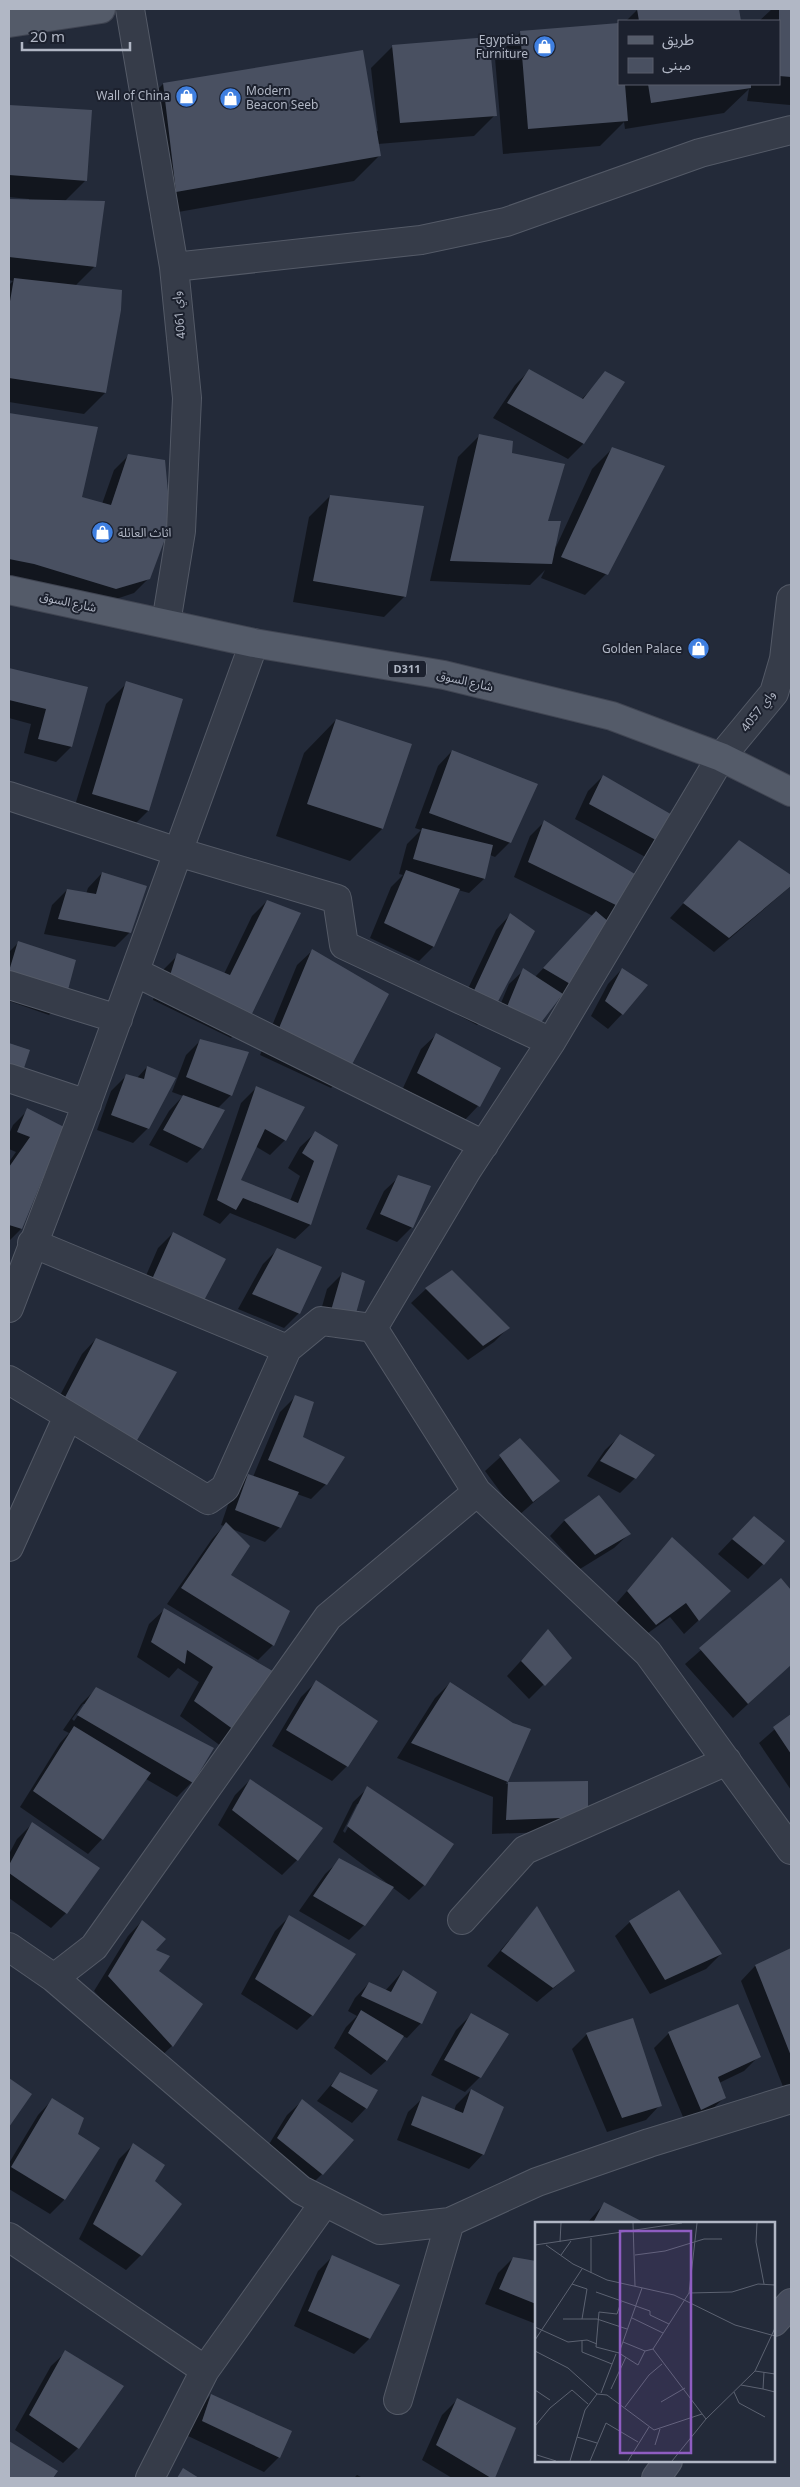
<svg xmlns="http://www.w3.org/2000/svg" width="800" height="2487" font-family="'Noto Sans','Noto Sans Arabic',sans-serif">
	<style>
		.shadow { fill: #0007; fill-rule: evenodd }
		.building { fill: #495061 }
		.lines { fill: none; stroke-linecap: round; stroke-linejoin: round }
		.street-casing { stroke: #545a67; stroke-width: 30 }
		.secondary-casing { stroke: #545a67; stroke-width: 30 }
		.primary-casing { stroke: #404552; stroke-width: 30 }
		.street { stroke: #363c49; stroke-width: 28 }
		.secondary { stroke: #454b5c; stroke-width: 28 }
		.primary { stroke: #545b69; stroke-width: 28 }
		.labels { text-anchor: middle; stroke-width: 4; stroke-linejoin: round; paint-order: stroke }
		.shield { fill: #1c212e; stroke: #848a98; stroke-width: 1 }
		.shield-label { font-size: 11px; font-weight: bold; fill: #b1b7c5 }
		.poi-label { font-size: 12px; fill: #b1b7c5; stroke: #1c212e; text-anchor: end }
		.street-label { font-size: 12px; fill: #b1b7c5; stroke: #1c212e }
		.inset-road { fill: none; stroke: #5c6271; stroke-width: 1 }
		.view { fill: #8e5dc1; fill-opacity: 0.15; stroke: #8e5dc1; stroke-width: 2.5 }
		.inset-edge { fill: none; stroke: #b1b7c5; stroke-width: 2.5 }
	</style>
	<rect width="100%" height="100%" fill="#232a39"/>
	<path class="shadow" d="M643,9H738L740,21H626L637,10Z
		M772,9H791L790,105L747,101L749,89L724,113L625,129L624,122L600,146L503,154L495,58L521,32L619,84H779V21H759Z
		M392,47L495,115L474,136L378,144L380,155L354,181L150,217L137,110L163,84L378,131L371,68Z
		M9,106L90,112L86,180L65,201L94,267L75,286L105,393L84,414L9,402V285L13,281L9,280V201H29V199L9,197Z
		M530,370L581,400L606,373L623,383L583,444L568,459L493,418L515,385Z
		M10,414L81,498L102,504L114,470L129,455L149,578L134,593L101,604L9,584Z
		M479,436L511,454L546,522L556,547L592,469L613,448L606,574L585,595L541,578L545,570L530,585L430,581L458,457Z
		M330,496L405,596L384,617L293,602L309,517Z
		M9,669L86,688L71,747L56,762L24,753L31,724L9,718Z
		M127,683L148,811L127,832L72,815L106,704Z
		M336,720L382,829L350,861L276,836L304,753Z
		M452,751L510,842L495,857L490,855L484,879L469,893L458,890L433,947L419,961L370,938L391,887L403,875L399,874L407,844L421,830L415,828L438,766Z
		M603,776L679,820L649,859L575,819L588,791Z
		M545,821L625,910L561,1002L557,1000L535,1028L520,1043L490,1029L509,984L524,970L535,977L593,916L514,877L530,836Z
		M739,842L791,876V886L714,952L670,918Z
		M102,873L130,932L115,947L44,934L52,905L67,890L86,894L88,888Z
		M267,901L246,1023L231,1038L153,1000L163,970L178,955L224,974L252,916Z
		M510,915L492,1010L477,1025L456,1014L496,930Z
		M18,943L64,1000L49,1015L9,1001V952Z
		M312,951L346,1073L331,1088L260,1055L297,965Z
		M622,969V1014L608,1029L591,1016L608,984Z
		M436,1035L499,1069L478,1106L464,1121L403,1088L421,1049Z
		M201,1040L231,1095L218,1108L202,1148L187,1163L149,1145L169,1111L183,1096L172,1092L186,1055Z
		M147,1067L148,1128L133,1143L97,1130L111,1091L126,1076L137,1078Z
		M256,1088L285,1140L270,1155L255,1146L239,1181L290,1201L300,1176L288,1168L300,1147L315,1133L337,1145L310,1225L295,1239L230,1213L220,1224L203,1215L241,1103Z
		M28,1110L62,1128L21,1229L9,1241V1162L16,1152L9,1149V1134L13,1125Z
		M399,1177L412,1227L397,1242L366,1229L384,1191Z
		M173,1233L199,1307L184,1322L135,1301L158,1248Z
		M278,1249L299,1313L284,1328L238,1309L263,1264Z
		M342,1274L352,1324L337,1338L314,1335L327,1289Z
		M426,1289L508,1328L494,1342L468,1360L411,1303Z
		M96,1339L176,1373L48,1418L82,1354Z
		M295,1397L302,1438L343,1457L326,1484L311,1499L297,1494L280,1527L265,1542L232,1529L229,1575L288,1612L272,1646L258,1660L167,1604L212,1539L224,1526L221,1525L233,1490L248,1475L253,1477L280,1412Z
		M620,1436L635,1478L620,1493L587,1476L605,1450Z
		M520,1439L559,1480L518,1516L485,1471Z
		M598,1497L629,1534L614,1548L580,1569L550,1536L564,1521Z
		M739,1532L763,1564L748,1579L718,1554Z
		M672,1539L714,1606L684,1634L670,1617L640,1639L613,1607Z
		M781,1580L791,1592V1664L733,1718L685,1664Z
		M164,1610L282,1678L225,1749L180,1716L199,1682L178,1668L169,1678L137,1657L149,1624Z
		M548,1631L570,1658L529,1699L507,1676Z
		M316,1682L347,1766L332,1781L272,1746L301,1697Z
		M450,1683L512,1724L529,1729L506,1784L587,1782L572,1831L492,1834L493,1797L397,1758L435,1698Z
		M96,1689L192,1782L177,1797L146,1779L102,1839L88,1854L20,1807L60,1743L69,1733L63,1730L81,1704ZM83,1704H86L74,1721L72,1719Z
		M791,1715V1790L759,1743Z
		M250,1780L321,1828L297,1860L282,1875L218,1825L235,1795Z
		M368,1788L452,1845L424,1885L409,1900L392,1887L364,1925L349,1940L299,1911L325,1874L340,1860L387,1883L333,1842L353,1802ZM357,1804H360L345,1833L343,1831Z
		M32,1824L66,1913L51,1928L9,1898V1854L17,1839Z
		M537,1908L574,1971L537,2002L487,1966Z
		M290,1916L355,1954L312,2015L297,2030L241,1994L275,1931Z
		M142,1921L154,1950L172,2046L157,2060L94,1991L128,1936Z
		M630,1922L721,1954L706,1969L650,1994L615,1936Z
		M791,1949V2085L784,2089L741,1981L755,1966Z
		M403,1971L421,2023L407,2038L402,2036L386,2061L371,2075L334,2048L346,2027L357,2016L348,2011L355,1998L369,1983L385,1991Z
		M471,2015L480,2077L465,2092L431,2075L456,2030Z
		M669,2033L759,2056L744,2071L719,2083L724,2098L709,2112L686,2124L654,2048Z
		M587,2034L660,2105L646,2120L607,2132L572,2049Z
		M340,2074L366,2108L352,2123L317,2101Z
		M471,2090L483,2154L469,2169L397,2140L408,2112L423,2098L454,2111L456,2105Z
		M52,2100L76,2135L99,2148L64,2200L50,2214L9,2189V2163L38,2115Z
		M302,2101L322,2174L307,2189L263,2154L287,2115Z
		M134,2144L154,2182L141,2255L126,2270L79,2239L119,2159Z
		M604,2204L642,2223H587Z
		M333,2256L399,2286L369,2339L354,2354L294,2326L318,2271Z
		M513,2258L536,2262V2324L485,2304L498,2273Z
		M66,2352L78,2448L63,2463L15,2430L51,2366Z
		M211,2395L279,2457L264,2472L188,2436L196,2410Z
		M457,2400L515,2429L493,2478H452L422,2460L442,2415Z
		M9,2442L56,2472L51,2478H9Z
		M357,2475L363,2478H354Z"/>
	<path class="building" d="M637,9H739L741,21H639Z
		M779,9H791V77L779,76Z
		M619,23V84H625L628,121L528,129L520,31Z
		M489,37L497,116L400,123L392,45Z
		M363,50L381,156L176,192L163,83Z
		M648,84H751V88L651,103Z
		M9,105L92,110L87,181L9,175Z
		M9,199L105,201L96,267L9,257Z
		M14,278L122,290L121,310L106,393L9,378V307Z
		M529,369L583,399L605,371L625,382L584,444L507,403Z
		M9,413L98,427L82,497L111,505L128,454L165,460L171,523L150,579L116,589L34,564L9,559Z
		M479,434L513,441L512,453L565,464L548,521H561L552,564L450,561Z
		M612,447L665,466L608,575L561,557Z
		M330,495L424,506L406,597L313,581Z
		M9,668L88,687L72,747L38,739L46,709L9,700Z
		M126,681L183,699L149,811L92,794Z
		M336,719L412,744L383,829L307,804Z
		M452,750L538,784L511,843L429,813Z
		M603,775L681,820L665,845L589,804Z
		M544,820L645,880L626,910L528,862Z
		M422,828L493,845L485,879L413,859Z
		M739,840L791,875V886L729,938L683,903Z
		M406,870L460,889L434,947L384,923Z
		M102,872L147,886L131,933L58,919L67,889L96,894Z
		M267,900L301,913L247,1024L167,985L177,953L230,975Z
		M596,911L616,928L577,988L543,968Z
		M510,913L535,931L493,1011L470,999Z
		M18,941L76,960L65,1001L9,982V971Z
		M312,949L389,994L347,1074L274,1040Z
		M523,968L563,994L536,1029L504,1014Z
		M622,968L648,985L623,1015L605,1001Z
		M436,1033L501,1068L480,1107L417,1073Z
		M200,1039L249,1052L232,1096L186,1077Z
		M9,1043L30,1050L20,1080L9,1076Z
		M147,1066L176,1078L149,1129L111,1115L126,1074L144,1079Z
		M256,1086L305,1107L286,1141L265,1129L241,1180L298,1203L314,1161L302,1153L315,1131L338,1145L311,1225L243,1198L236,1210L217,1200Z
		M183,1095L225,1110L203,1149L163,1130Z
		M27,1108L64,1127L22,1229L9,1225V1167L30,1137L17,1132Z
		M398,1175L431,1186L413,1228L380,1214Z
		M173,1232L226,1259L200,1308L149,1286Z
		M277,1248L322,1267L300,1314L252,1294Z
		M452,1270L510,1328L483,1346L425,1288Z
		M342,1272L365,1281L353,1324L328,1321Z
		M96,1338L177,1372L136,1442L62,1403Z
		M295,1395L314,1402L303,1437L345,1457L327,1485L268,1460Z
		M620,1434L655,1455L636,1479L600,1461Z
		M520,1438L560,1481L533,1502L499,1455Z
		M248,1474L299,1492L281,1528L235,1510Z
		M599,1495L631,1534L595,1555L564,1520Z
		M754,1516L785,1541L764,1565L732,1539Z
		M226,1522L250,1546L231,1575L290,1611L274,1646L181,1588Z
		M672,1537L731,1591L699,1621L686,1603L656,1625L627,1591Z
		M781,1578L791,1590V1665L748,1704L699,1648Z
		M164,1608L283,1677L241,1735L194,1701L213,1667L187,1650L185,1664L151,1642Z
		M548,1629L572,1658L545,1686L521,1661Z
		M316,1680L378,1721L348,1767L286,1730Z
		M450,1682L513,1723L531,1729L508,1782L411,1743Z
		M96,1687L214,1748L193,1783L77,1715Z
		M791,1714V1754L773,1727Z
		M74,1726L151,1773L103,1840L33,1791Z
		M250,1779L323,1828L298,1861L232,1810Z
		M588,1781V1817L506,1820L508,1782Z
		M367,1786L454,1844L425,1886L347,1826Z
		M32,1822L100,1868L67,1914L9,1873V1865Z
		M339,1858L394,1887L365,1926L313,1896Z
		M679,1890L722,1954L665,1980L629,1921Z
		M537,1906L575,1971L553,1988L501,1951Z
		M289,1915L356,1954L313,2016L255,1979Z
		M142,1920L166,1939L156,1950L170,1956L159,1971L203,2004L173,2047L108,1976Z
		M791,1948V2056L755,1965Z
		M403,1970L437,1992L422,2024L361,1996L369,1982L391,1992Z
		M738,2004L761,2057L718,2077L726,2098L701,2110L668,2032Z
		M361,2010L404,2036L387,2061L348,2033Z
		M471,2013L509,2034L481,2078L444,2060Z
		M633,2018L662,2106L622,2118L586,2033Z
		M340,2072L378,2090L367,2109L331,2086Z
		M9,2078L32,2094L9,2127Z
		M471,2089L504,2107L484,2155L411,2125L422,2096L463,2113Z
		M52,2098L84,2118L78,2134L100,2148L65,2200L11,2167Z
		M302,2099L354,2140L323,2175L277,2138Z
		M133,2143L165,2165L155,2181L182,2204L142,2256L93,2224Z
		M604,2202L645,2223H593Z
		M332,2255L400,2285L370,2339L308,2311Z
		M513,2257L536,2261V2304L499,2289Z
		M65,2350L124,2386L79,2449L29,2415Z
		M211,2394L292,2431L280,2458L202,2421Z
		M457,2398L516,2428L495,2478H491L436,2445Z
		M9,2441L58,2471L53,2478H9Z
		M183,2468L199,2478H177Z"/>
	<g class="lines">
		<defs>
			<path id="street" d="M130,9L174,267L187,398L181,531L166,623
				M174,267L421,240L506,222L700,153L791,130
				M791,599L784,659L774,693L721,757L551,1042L467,1170L373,1328L477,1492L648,1653L791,1850
				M9,796L178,852L337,899L344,945L551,1042
				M135,972L484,1145
				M9,985L118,1019
				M9,1078L87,1104
				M32,1243L287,1349L321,1321L373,1328
				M9,1308L80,1122L254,643
				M9,1380L208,1500L225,1488L287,1349
				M9,1547L68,1416
				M462,1920L525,1850L727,1761
				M9,1947L54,1978L301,2190L380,2230L450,2222L537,2182L649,2143L791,2099
				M54,1978L94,1947L328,1617L477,1492
				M9,2237L205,2370
				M398,2400L450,2222
				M150,2478L205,2370L325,2202"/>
			<path id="secondary" d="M774,2322L791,2303
				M656,2478L668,2461"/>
			<path id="primary" d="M9,23L101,9
				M9,590L254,643L444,675L612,716L721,757L791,792"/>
		</defs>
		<use href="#street" class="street-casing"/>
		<use href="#secondary" class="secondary-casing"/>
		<use href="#primary" class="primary-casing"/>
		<use href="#street" class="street"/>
		<use href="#secondary" class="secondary"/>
		<use href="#primary" class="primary"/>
	</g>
	<defs>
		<symbol id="shop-disc" viewBox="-11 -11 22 22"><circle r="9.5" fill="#3f7fe0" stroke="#1c212e"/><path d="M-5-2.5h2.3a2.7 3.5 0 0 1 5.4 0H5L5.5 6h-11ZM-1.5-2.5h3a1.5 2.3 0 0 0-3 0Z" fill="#fff"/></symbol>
	</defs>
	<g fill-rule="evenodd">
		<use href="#shop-disc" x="532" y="34" width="25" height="25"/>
		<use href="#shop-disc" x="174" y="84" width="25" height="25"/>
		<use href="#shop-disc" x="218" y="86" width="25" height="25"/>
		<use href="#shop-disc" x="90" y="520" width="25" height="25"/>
		<use href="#shop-disc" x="686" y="636" width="25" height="25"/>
	</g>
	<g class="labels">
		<rect class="shield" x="388" y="660.5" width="38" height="17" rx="4"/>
		<g class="shield-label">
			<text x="407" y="673">D311</text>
		</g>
		<g class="poi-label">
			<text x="528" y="44">Egyptian<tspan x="528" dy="14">Furniture</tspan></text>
			<text x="246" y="95" text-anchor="start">Modern<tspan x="246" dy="14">Beacon Seeb</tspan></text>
			<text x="170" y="100">Wall of China</text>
			<text x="118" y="537" text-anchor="start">اثاث العائلة</text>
			<text x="682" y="653">Golden Palace</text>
		</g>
		<g class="street-label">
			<text transform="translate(179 315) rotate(-96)" y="4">واي 4061</text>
			<text transform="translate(68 602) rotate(12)" y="4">شارع السوق</text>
			<text transform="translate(465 681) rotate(13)" y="4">شارع السوق</text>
			<text transform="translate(758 711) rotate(-53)" y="4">واي 4057</text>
		</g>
	</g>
	<g transform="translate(535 2222)">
		<rect width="240" height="240" fill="#232a39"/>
		<path class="inset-road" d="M98,1L100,64M162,1L154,71L118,127L171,197M222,1L221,20L229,62M25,20L26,1M0,23L147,1M11,23L38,42L72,58L139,73L200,103L240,114M26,33L36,19M100,33L130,29L169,17H187M56,51V16M37,62L52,67L47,97M61,70L115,89V93L134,102M154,71L197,70L223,62L240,63M86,80L82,92L64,90L61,125L84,131L103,143L110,129M97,96L128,111M28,97H62L92,107M0,105L33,120L52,118L62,122M0,118L47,47M47,118V130L77,142M88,120L110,129L118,127M0,129L33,146L62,172M84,131L107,66M220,149L240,152M229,150L228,167L240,170M206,163L228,167M76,167L91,135M0,168L15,178M199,170L204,181L230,195M66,171L81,132M126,180L150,166M90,185L114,153L127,142M0,204L15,186L37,168L53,182M42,215L62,221M120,223L125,207M2,233L21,239M35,239L50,188L62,172L72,173L119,208L167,192M55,239L71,201L103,220M93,239L114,205M137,239L171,197L220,149L240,106"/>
		<path class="view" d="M85,9H156V231H85Z"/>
		<rect width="240" height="240" class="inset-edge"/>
	</g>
	<rect width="800" height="2487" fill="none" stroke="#b1b7c5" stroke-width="20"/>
	<rect x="618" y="20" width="162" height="65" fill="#1c212e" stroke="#585d6a"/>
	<rect x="628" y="36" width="25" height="8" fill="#545b69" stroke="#585d6a"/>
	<text x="662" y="45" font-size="15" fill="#b1b7c5">طريق</text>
	<rect x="628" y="58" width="25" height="15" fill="#495061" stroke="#585d6a"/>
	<text x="662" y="70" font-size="15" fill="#b1b7c5">مبنى</text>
	<path d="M22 42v8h108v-8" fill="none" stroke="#b1b7c5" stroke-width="2.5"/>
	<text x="30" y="42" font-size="15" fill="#b1b7c5" stroke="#1c212e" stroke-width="4" paint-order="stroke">20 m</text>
</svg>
